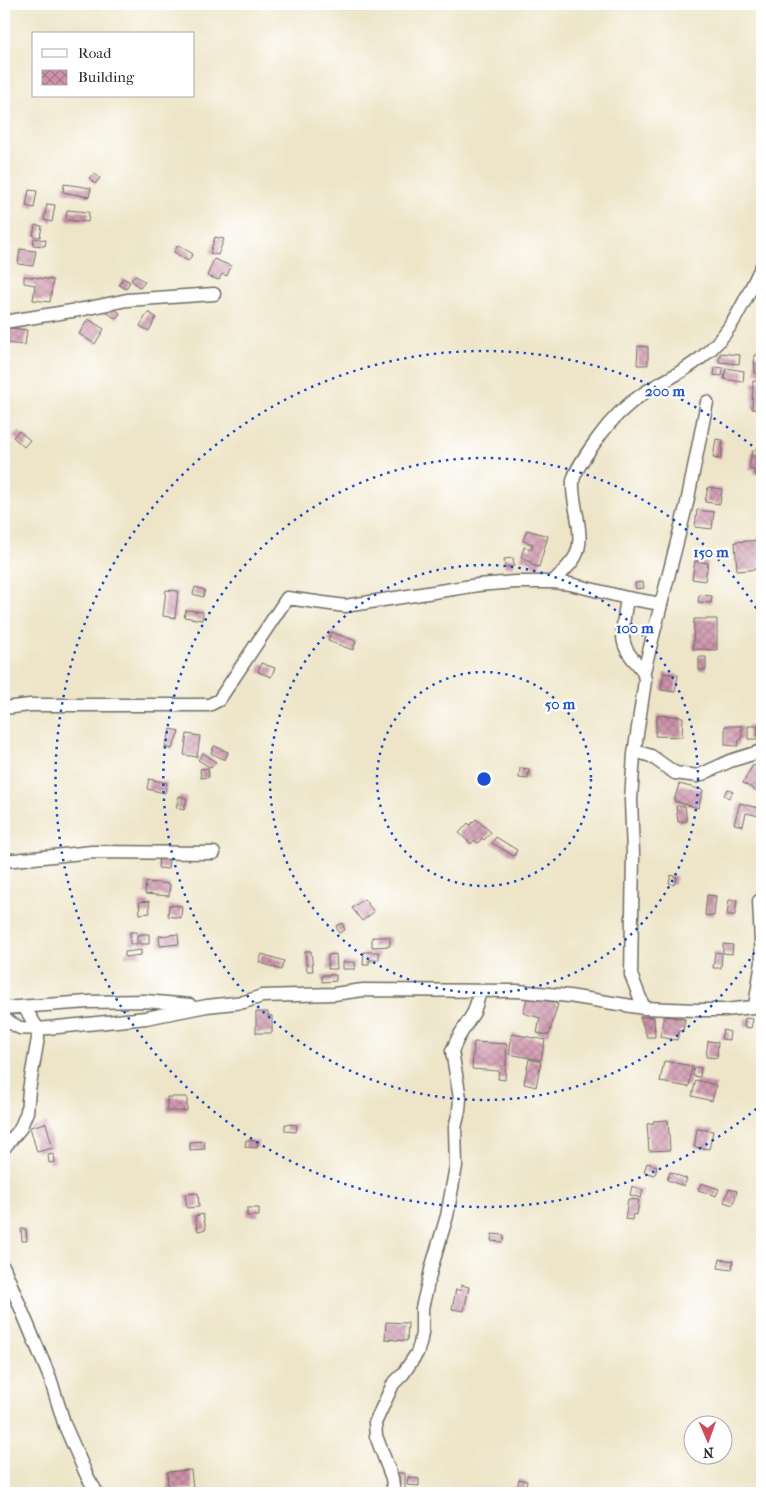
<svg xmlns="http://www.w3.org/2000/svg" width="766" height="1497" font-family="'IM FELL French Canon',serif">
	<style>
		.building { fill: url(#building-cross-hatch) }
		.lines { fill: none; stroke-linecap: round; stroke-linejoin: round }
		.street-casing { stroke: #6f6c62; stroke-width: 15 }
		.street { stroke: #fff; stroke-width: 12 }
		.ring { fill: none; stroke: #1d4ed8; stroke-width: 2.5; stroke-dasharray: 2.5 5 }
		.centre { fill: #1d4ed8; stroke: #fff; stroke-width: 2.5 }
		.ring-label { font-size: 15px; text-anchor: middle; font-weight: bold; fill: #1d4ed8; stroke: #fff; stroke-width: 4.5; stroke-linejoin: round; paint-order: stroke }
	</style>
	<defs>
		<pattern id="building-cross-hatch" width="8" height="8" patternUnits="userSpaceOnUse" patternTransform="scale(1.25)"><rect width="8" height="8" fill="#cd93aa"/><path d="M0 0l8 8M0 8l8-8" fill="none" stroke="#a7788b"/></pattern>
	</defs>
	<rect width="100%" height="100%" fill="#fff"/>
	<filter id="ink" filterUnits="userSpaceOnUse"><feTurbulence type="fractalNoise" baseFrequency=".02" numOctaves="2"/><feDisplacementMap in="SourceGraphic" scale="10" xChannelSelector="R" yChannelSelector="G"/><feConvolveMatrix kernelMatrix="1 2 1 2 8 2 1 2 1" color-interpolation-filters="sRGB"/></filter>
	<filter id="wash" filterUnits="userSpaceOnUse"><feTurbulence type="fractalNoise" baseFrequency=".0096" numOctaves="4" result="noise"/><feDisplacementMap in="SourceGraphic" scale="20" xChannelSelector="R" yChannelSelector="G"/><feGaussianBlur stdDeviation="1.12" result="paint"/><feColorMatrix in="noise" values="0 0 0 0 0 0 0 0 0 0 0 0 0 0 0 0 0 1.4 0 .05"/><feComposite in="paint" operator="in"/></filter>
	<g filter="url(#wash)">
		<rect width="100%" height="100%" fill="#eee5c8"/>
		<g id="blocks">
			<path class="building" d="M94,173L100,178L95,184L89,178Z
				M64,184L91,188L89,197L63,192Z
				M29,190L37,191L34,208L26,206Z
				M47,204L55,205L52,222L44,220Z
				M67,210L89,212L88,222L66,220Z
				M35,225L42,226L40,237L33,236Z
				M215,237L224,239L218,255L210,253Z
				M34,238L46,240L45,246L33,245Z
				M178,245L193,254L188,261L174,252Z
				M20,249L36,251L33,266L18,264Z
				M214,259L231,266L227,276L222,274L219,280L207,276Z
				M135,275L145,282L140,288L131,280Z
				M24,276L53,280L50,302L33,300L35,285L24,283Z
				M123,278L130,282L126,289L119,285Z
				M110,305L120,313L116,319L105,311Z
				M148,312L156,317L149,331L140,326Z
				M88,319L104,329L95,344L79,334Z
				M4,327L27,330L25,345L4,343Z
				M638,346L648,347V365H637Z
				M720,353L740,355L739,364L719,362Z
				M754,355H762V373H755Z
				M715,367L723,368L722,376L714,375Z
				M726,368L744,371L743,382L724,379Z
				M753,381L762,382L760,410L752,409Z
				M19,431L30,440L24,447L13,437Z
				M716,439L723,440L721,459L713,458Z
				M752,451L762,452V475L754,474V470L749,469Z
				M708,487L722,489L720,504L705,502Z
				M697,510L714,512L712,529L695,527Z
				M527,530L548,536L539,567L531,565V562L521,558L524,547L531,549L533,544L523,541Z
				M759,540L761,569L737,571L735,542Z
				M513,558L514,566L505,567L504,559Z
				M695,561L708,563L705,581L692,579Z
				M643,582L644,588L636,589L635,583Z
				M195,587L205,590L203,597L193,594Z
				M166,590L178,591L175,618L163,616Z
				M699,595L712,596L711,603L698,602Z
				M186,610L203,612L202,620L184,617Z
				M694,619H717V650L693,649Z
				M331,632L356,641L353,650L328,641Z
				M699,657H706V670H699Z
				M261,663L275,668L271,677L258,672Z
				M664,673L678,675L675,692L661,690Z
				M657,715L683,717L682,737L655,736Z
				M725,726H742V739L739,740L738,746L725,745Z
				M748,726H758L757,739H748Z
				M171,729L179,731L172,749L165,747Z
				M187,734L200,736L197,757L184,755Z
				M214,746L228,752L225,760L211,753Z
				M203,753L216,762L211,768L198,760Z
				M753,765L762,770V788L760,793L743,783Z
				M208,768L209,777L201,778L200,769Z
				M520,768L529,769L528,779L519,778Z
				M149,779L167,783L165,793L147,789Z
				M679,784L703,790L698,808L674,801Z
				M728,789L733,792L729,798L724,795Z
				M179,796L187,798L184,810L176,808Z
				M740,803L761,809L759,816L746,813L743,826L734,824Z
				M676,806H685L687,821L678,822Z
				M476,819L491,832L484,840L482,838L478,843L474,840L471,844L459,833L468,823L470,825Z
				M496,837L517,850L514,856L492,843Z
				M159,854L169,855L168,869L158,868Z
				M671,875L677,877L674,885L669,883Z
				M146,882L170,884L169,896L145,894Z
				M707,895L716,896L714,916L705,915Z
				M364,899L374,912L362,921L352,908Z
				M729,900H737L735,915H727Z
				M149,901L150,913L140,914L139,902Z
				M169,905L182,906L181,918L168,916Z
				M342,923L345,930L339,933L336,926Z
				M130,932H137V944H130Z
				M140,934H149V944H139Z
				M178,934L179,944L160,946L159,936Z
				M372,937H390V946L372,947Z
				M723,944L733,945L732,954L723,953Z
				M141,950V955L125,957V952Z
				M305,951H311L313,971H307Z
				M364,952H379V960H369V965H363Z
				M715,952L722,953L721,968H713Z
				M262,954L284,961L281,970L259,962Z
				M336,954L337,969H328V955Z
				M343,962H355V969H343Z
				M322,975H336V981L322,982Z
				M528,995L558,1004L549,1035L537,1033L540,1018L523,1013Z
				M256,1012H268V1016H272V1033H256Z
				M664,1016L685,1019L683,1031H679L677,1040L660,1037Z
				M640,1017H654L655,1037H647Z
				M745,1018L753,1019L751,1028L744,1027Z
				M723,1030L730,1032L729,1040L721,1039Z
				M512,1034L545,1040L541,1060L509,1054Z
				M708,1041L718,1042L717,1058L706,1057Z
				M474,1042L507,1044L505,1080L498,1079L499,1071L472,1069Z
				M529,1059L541,1062L536,1087L524,1084Z
				M664,1061L692,1066L689,1087L660,1082Z
				M694,1067L701,1068L700,1077L693,1076Z
				M696,1080L716,1085L712,1101L692,1096Z
				M167,1097H187V1111H167Z
				M668,1120L670,1150L649,1151L647,1124L654,1123L653,1121Z
				M46,1123L53,1148L37,1152L30,1127Z
				M285,1124L297,1125L296,1132L285,1131Z
				M697,1129L713,1131L709,1149L694,1147Z
				M246,1140L258,1141L257,1148L245,1147Z
				M204,1141L205,1149L190,1150V1142Z
				M54,1154L55,1162L49,1163L48,1155Z
				M647,1163L657,1166L655,1175L644,1172Z
				M670,1172L687,1179L684,1186L667,1180Z
				M701,1183L719,1189L716,1196L698,1190Z
				M632,1186L643,1190L641,1198L630,1195Z
				M729,1189L737,1191L733,1205L724,1202Z
				M198,1193L199,1207L187,1208L185,1194Z
				M628,1199L639,1200L637,1215L633,1214L632,1220L625,1219Z
				M247,1208H259V1216H247Z
				M203,1214L206,1229L198,1231L195,1216Z
				M21,1229H26L27,1241H22Z
				M492,1234L504,1235L503,1242L491,1241Z
				M720,1259L733,1261L732,1270L718,1268Z
				M461,1285L469,1287L464,1311L452,1309L456,1289L460,1291Z
				M386,1322L408,1323L407,1341L385,1339Z
				M191,1470L193,1489L168,1490L167,1472Z
				M397,1473H405V1493H397Z
				M408,1477L419,1479V1486L407,1485Z
				M519,1479L527,1481L524,1493H516Z"/>
		</g>
	</g>
	<g filter="url(#ink)">
		<use href="#blocks" fill-opacity="0" stroke="#6f6c62" stroke-width="1"/>
		<g class="lines">
			<defs>
				<path id="street" d="M4,322L84,309L127,300L214,294
					M553,582C560,574 570,566 575,557C587,536 571,504 573,481C575,469 590,449 598,438C610,421 626,405 644,393C663,381 684,372 702,357C733,332 744,301 762,266
					M627,598C625,615 618,637 628,652C635,664 644,666 645,681L634,754L631,800L633,854L631,975L644,1008
					M644,671L687,503L707,402
					M4,708L30,705H209L219,700L287,598L345,606L478,585L516,582H553L570,584L627,598L661,604
					M635,751L651,756L675,773L698,776L730,761L762,751
					M4,861L92,852L214,853
					M755,1006L762,962L759,901
					M4,1008L88,1002L145,1001L190,1005
					M4,1019L20,1028L38,1029L146,1018L207,1006L244,1002L262,996L334,994L363,990L518,991L569,996L644,1008L696,1010H725L762,1006
					M4,1148L20,1129L27,1112L29,1090L38,1038V1029L24,1007
					M4,1268L50,1378L65,1426L87,1476L97,1493
					M394,1493L392,1478L376,1436L375,1423L393,1384L403,1374L417,1353L420,1344L422,1333V1308L432,1266L447,1216L456,1166L455,1128L459,1111L460,1098L452,1051L458,1038L474,1012L480,992"/>
			</defs>
			<use href="#street" class="street-casing"/>
			<use href="#street" class="street"/>
		</g>
	</g>
	<g class="ring">
		<circle cx="484" cy="779" r="107"/>
		<circle cx="484" cy="779" r="214"/>
		<path d="M762 940A321 321 0 1 1 762 618"/>
		<path d="M762 1104A428 428 0 1 1 762 454"/>
	</g>
	<circle cx="484" cy="779" r="8" class="centre"/>
	<g class="ring-label">
		<text x="665" y="396">200 m</text>
		<text x="711" y="557">150 m</text>
		<text x="635" y="633">100 m</text>
		<text x="560" y="709">50 m</text>
	</g>
	<rect width="766" height="1497" fill="none" stroke="#fff" stroke-width="20"/>
	<rect x="32" y="32" width="162" height="65" fill="#ffffff" stroke="#aaaaaa"/>
	<rect x="42" y="49" width="25" height="8" fill="#ffffff" stroke="#aaaaaa"/>
	<text x="78" y="58" font-size="15" fill="#2b2b2b">Road</text>
	<rect x="42" y="70" width="25" height="15" fill="url(#building-cross-hatch)" stroke="#aaaaaa"/>
	<text x="78" y="82" font-size="15" fill="#2b2b2b">Building</text>
	<g transform="translate(708 1440) rotate(178)"><circle r="24" fill="#ffffff" stroke="#aaaaaa"/>
	<path d="M0-4L9 19L0 12L-9 19Z" fill="#d1495b"/>
	<text y="-8" font-size="14" font-weight="bold" text-anchor="middle" fill="#2b2b2b">N</text>
	</g>
</svg>
